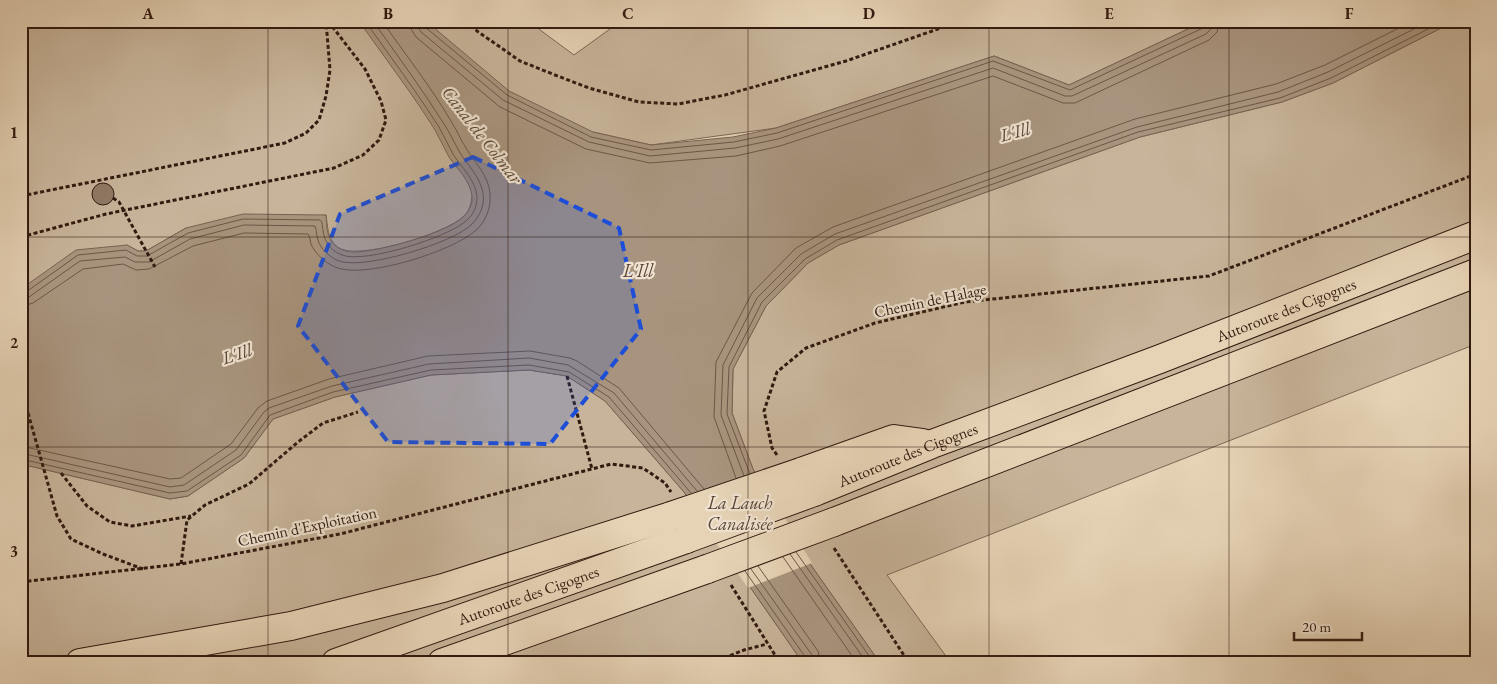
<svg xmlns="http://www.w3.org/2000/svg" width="1497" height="684" font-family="'EB Garamond',serif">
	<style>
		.green { fill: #c7b49a; stroke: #7c6755 }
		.water { fill: #a8947e; stroke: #786352 }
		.pier { fill: #e6d3b6 }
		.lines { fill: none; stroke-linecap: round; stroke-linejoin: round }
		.shore { stroke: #6c5747; stroke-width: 1 }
		.building { fill: #8f7a66; stroke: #311a10 }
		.motorway-casing { stroke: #311a10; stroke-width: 30 }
		.path { stroke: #311a10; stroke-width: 3; stroke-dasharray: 4 2.5; stroke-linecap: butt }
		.motorway { stroke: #e6d3b6; stroke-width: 28 }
		.motorway-bridge-casing { stroke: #311a10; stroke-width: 30; stroke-linecap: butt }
		.path-bridge { stroke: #311a10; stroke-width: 3; stroke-dasharray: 4 2.5; stroke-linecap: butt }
		.motorway-bridge { stroke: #e6d3b6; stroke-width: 28 }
		.marked { fill: #1d4ed8; fill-opacity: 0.2; stroke: #1d4ed8; stroke-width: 4; stroke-dasharray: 10 6; stroke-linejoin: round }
		.grid { fill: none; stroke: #311a10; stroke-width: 1; stroke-opacity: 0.55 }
		.labels { text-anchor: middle; stroke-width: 4.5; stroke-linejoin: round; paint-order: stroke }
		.street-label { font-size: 16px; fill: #311a10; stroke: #efe2d0 }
		.water-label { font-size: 18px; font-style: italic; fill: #5b4536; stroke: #efe2d0 }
		.neatline { fill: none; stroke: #311a10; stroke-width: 2 }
		.grid-label { font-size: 16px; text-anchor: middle; font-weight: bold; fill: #311a10 }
	</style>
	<rect width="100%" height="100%" fill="#e6d3b6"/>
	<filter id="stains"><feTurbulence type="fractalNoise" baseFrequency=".004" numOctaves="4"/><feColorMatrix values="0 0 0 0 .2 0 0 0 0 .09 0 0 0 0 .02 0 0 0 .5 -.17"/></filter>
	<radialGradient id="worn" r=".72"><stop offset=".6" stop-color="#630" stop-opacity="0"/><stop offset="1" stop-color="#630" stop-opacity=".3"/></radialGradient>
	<path class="green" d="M21,21H528L574,55L621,21H1205L1069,85L994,56L776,128L651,145L593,132L472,196C471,204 470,210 464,216C448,233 356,262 337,247C327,238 328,227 326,215L186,228L146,251H138L127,245L21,289Z
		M1455,21H1476V344L887,575L951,663H880L808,561L753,469L732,413L733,369L766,306L808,263L839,245L1140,137L1282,102L1333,83Z
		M529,370L567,376L605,401L684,492L803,663H21V464L170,499L188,496L244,458L273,419L335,397L431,375Z"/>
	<path class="water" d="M359,21H426L509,91L593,132L651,145L733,137L776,128L994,56L1069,85L1205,21H1455L1333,83L1282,102L1140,137L839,245L808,263L766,306L733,369L732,413L753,469L808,561L880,663H803L684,492L605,401L567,376L529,370L431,375L335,397L273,419L244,458L188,496L170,499L21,464V289L76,250L127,245L138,251H146L186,228L243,214L326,215C327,227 326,238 336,246C341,250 348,252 354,252C378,252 448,233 464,216C469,211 473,204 472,196C470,180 457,169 449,157C444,148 440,139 435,130C412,93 384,57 359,21Z"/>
	<path class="pier" d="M757,472L812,563L748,588L683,496Z"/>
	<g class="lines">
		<path class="shore" d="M409,21L411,29L416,37L500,107L586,149L650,163L736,156L780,146L993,76L1063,103H1075L1209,40L1217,32L1220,21
			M417,21L418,27L421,32L503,100L589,142L650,156L735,148L778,139L993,68L1065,96H1072L1206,34L1211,29L1212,21
			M423,21L425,27L507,95L591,137L651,150L734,142L777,133L993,61L1070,90L1203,28L1206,25V21
			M21,293L26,292L78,255L126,250L137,256H147L188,233L243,219L320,220L322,222C323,236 326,249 342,255C364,264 450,237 467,220C474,214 477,206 477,197C476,180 461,167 453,154C448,145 444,136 439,127C416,91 390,56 365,21
			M21,299L29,297L80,261L125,257L135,262H149L190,239L244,225L315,226C317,231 316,235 318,240C320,249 331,258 339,261C364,270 454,243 472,224C480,216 485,205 483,193C480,176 467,165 459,151C454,142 450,133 444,124C422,89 397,55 373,21
			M21,307L33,303L83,269L123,264L136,270L149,269L193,246L244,233L308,234C310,237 310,240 311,244C315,254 326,263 335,267C363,280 453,251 475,231C486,222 491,208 490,194C489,176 475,163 466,148C460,139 457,130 451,121C431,87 405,54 382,21
			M21,446L170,479L181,478L231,444L258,408L267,401L329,379L428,356L530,351L570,358L577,361L619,388L704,489
			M21,453L170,487L184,485L236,450L264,412L269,408L332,386L429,364L529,358L568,365L614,393L697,491
			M21,459L170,493L187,491L241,455L270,415L333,392L431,370L529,365L569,372L609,397L691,493
			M750,474L727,414L729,367L762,302L805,259L837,240L1138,132L1280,98L1331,78L1444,21
			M744,476L721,415L723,365L757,298L801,254L835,234L1137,127L1278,92L1328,72L1430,21
			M736,478L714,417L716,362L752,293L796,248L833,227L1135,119L1276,84L1325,65L1413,21
			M796,552L874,663
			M790,554L867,663
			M783,557L857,663
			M758,566L818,651L821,663
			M751,569L812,655L813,663
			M745,571L806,658L807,663"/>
	</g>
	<path class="building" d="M92 194a11 11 0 1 1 22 0a11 11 0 1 1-22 0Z"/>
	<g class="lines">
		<defs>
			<g id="motorway">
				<path d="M801,472L894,439L923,443"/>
				<path id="s1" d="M814,492L932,444L1160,359L1476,235"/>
				<path d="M834,522L1476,273"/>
				<path d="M80,663L291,626L443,588L671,516"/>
				<path id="s2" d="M336,663L686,539"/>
				<path d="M442,663L707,569"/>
			</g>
		</defs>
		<use href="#motorway" class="motorway-casing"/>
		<path class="path" d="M466,21L477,31L520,61L555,75L589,88L639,102L678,104L725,95L846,61L961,21
			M21,196L285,143L306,133L319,120L326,96L330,70L326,21
			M21,237L106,214L334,168L363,155L379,140L386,120L381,101L365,69L328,21
			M567,376L592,469
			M21,388L57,516L71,539L103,554L143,569
			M777,455L772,448L764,411L777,372L806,348L875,323L965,302L1209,276L1476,174
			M61,473L87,506L110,522L132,526L191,516
			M834,548L909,663
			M181,564L187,520L205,505L249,484L298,442L323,423L358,412
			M21,569L26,582
			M21,582L181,564L340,534L611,464L643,468L665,483L671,492
			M731,585L780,663
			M712,663L744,650L767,644"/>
		<use href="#motorway" class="motorway"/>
		<defs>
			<path id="motorway-bridge" d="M671,516L801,472
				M686,539L814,492
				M707,569L834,522"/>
		</defs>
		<use href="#motorway-bridge" class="motorway-bridge-casing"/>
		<path class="path-bridge" d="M113,198L119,202L155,267"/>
		<use href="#motorway-bridge" class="motorway-bridge"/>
	</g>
	<path class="marked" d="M473,157L619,228L641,329L550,444L388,442L298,326L340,214Z"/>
	<path class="grid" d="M268,21V663M508,21V663M748,21V663M989,21V663M1229,21V663M21,237H1476M21,447H1476"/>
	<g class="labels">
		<g class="street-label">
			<text transform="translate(930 300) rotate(-12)" y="6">Chemin de Halage</text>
			<text dy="6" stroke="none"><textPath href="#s1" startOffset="506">Autoroute des Cigognes</textPath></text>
			<text dy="6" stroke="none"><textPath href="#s1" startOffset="101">Autoroute des Cigognes</textPath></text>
			<text transform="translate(307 526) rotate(-12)" y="6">Chemin d'Exploitation</text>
			<text dy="6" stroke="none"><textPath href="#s2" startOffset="204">Autoroute des Cigognes</textPath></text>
		</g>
		<g class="water-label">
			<text transform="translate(1015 132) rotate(-15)" y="6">L'Ill</text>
			<text transform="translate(482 135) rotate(52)" y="6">Canal de Colmar</text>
			<text x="638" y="277">L'Ill</text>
			<text transform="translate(237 354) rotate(-18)" y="6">L'Ill</text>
			<text x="740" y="509">La Lauch<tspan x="740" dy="21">Canalisée</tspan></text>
		</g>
	</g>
	<rect width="1497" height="684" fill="none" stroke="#e6d3b6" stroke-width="55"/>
	<path d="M1294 632v8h68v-8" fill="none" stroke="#311a10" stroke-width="2.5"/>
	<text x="1302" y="632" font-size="15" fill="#311a10" stroke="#efe2d0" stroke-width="4" paint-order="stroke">20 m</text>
	<rect x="28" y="28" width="1442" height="628" class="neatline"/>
	<g class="grid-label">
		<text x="148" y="19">A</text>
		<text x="388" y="19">B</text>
		<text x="628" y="19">C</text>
		<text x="869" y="19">D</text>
		<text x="1109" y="19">E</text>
		<text x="1349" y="19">F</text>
		<text x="14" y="138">1</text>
		<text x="14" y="348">2</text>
		<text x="14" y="557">3</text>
	</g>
	<rect width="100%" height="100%" filter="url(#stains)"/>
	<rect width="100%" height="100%" fill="url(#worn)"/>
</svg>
